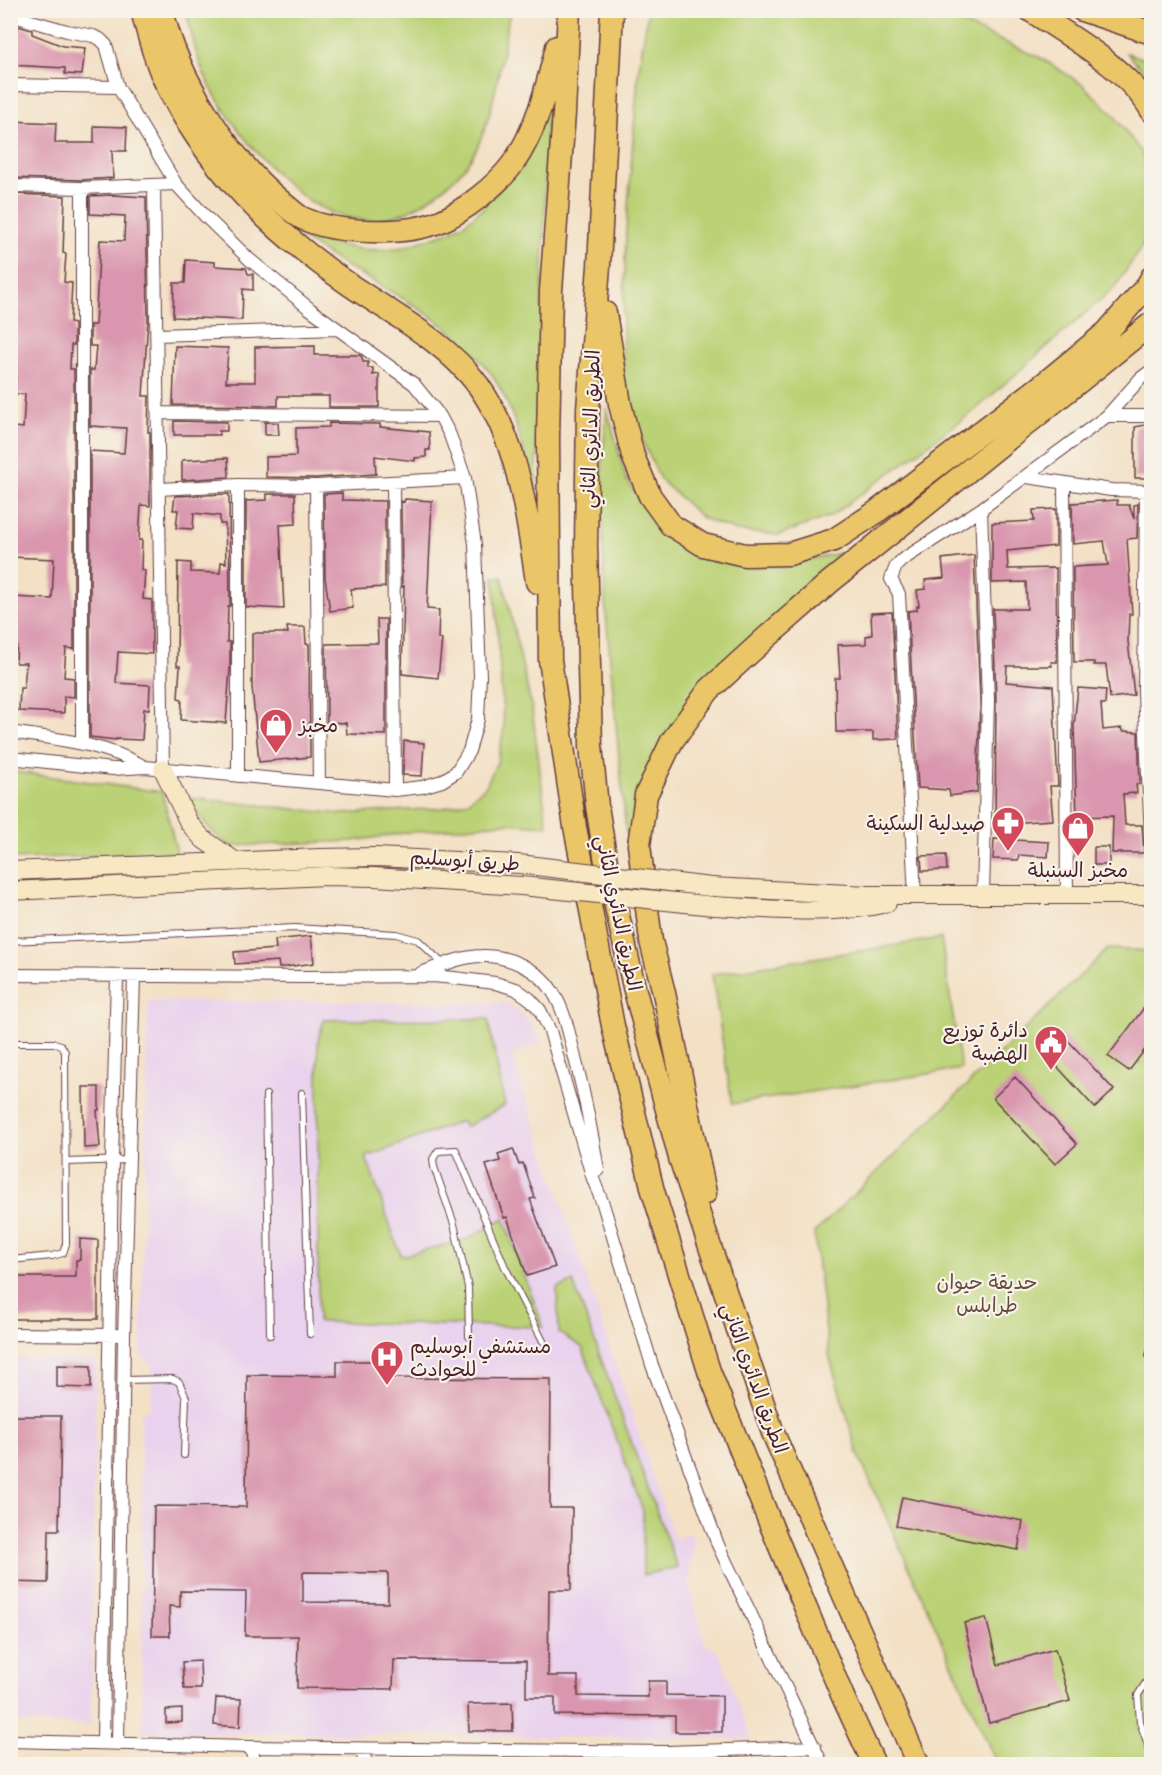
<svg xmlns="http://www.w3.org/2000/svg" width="1162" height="1775" font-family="Mynerve,'Playpen Sans Arabic',sans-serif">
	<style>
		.built { fill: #e9d2ed }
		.green { fill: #bad175; stroke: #827850; stroke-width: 1.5 }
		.building { fill: #d996ae; fill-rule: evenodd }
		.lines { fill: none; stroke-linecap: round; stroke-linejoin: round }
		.lane-casing { stroke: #633c42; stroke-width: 8 }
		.street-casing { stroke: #633c42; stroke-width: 14 }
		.secondary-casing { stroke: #633c42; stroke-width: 20 }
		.highway-casing { stroke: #633c42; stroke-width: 25 }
		.lane { stroke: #fff; stroke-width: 6 }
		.street { stroke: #fff; stroke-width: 12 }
		.secondary { stroke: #f7e8c3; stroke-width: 18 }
		.highway { stroke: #ebc669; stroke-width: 22 }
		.secondary-bridge-casing { stroke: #633c42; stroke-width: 20; stroke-linecap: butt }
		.secondary-bridge { stroke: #f7e8c3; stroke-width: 18 }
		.labels { text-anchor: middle; stroke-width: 4.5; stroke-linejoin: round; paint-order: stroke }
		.street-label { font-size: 20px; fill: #4a1f2b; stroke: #f7f3e8 }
		.poi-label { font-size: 20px; fill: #4a1f2b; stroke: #f7f3e8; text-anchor: start }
		.park-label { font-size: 20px; fill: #664c3e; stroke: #f7f3e8 }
	</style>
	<rect width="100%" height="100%" fill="#f7f3e8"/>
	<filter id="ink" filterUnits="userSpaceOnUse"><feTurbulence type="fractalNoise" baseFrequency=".0167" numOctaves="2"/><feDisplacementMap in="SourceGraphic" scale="12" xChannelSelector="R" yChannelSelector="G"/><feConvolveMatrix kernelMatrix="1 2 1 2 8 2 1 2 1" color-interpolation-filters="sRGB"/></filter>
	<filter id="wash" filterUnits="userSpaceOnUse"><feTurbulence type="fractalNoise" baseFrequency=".008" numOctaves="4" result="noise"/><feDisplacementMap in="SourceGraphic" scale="24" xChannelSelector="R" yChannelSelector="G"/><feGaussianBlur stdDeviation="1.35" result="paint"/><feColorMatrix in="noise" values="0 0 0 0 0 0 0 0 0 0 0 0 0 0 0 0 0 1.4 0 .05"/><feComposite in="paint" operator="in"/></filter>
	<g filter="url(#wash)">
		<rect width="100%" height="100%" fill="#f3e0c5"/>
		<path class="built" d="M148,1001L506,1003L517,1009L529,1021L542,1042L512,1055L674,1539L691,1533L693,1543L689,1585L706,1646L718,1650L751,1739L142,1732L141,1414L151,1407L152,1365L141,1355Z
			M11,1358L96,1361L91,1725L11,1723Z"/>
		<path class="green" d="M186,11H510C501,55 495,117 473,155C459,178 435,197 412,209C344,244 287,190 247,141C232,122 217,102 207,80C196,59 192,33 186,11Z
			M648,11H933L1041,58L1082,84L1113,114L1142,153L1151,201L1143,245L1115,287L974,411L831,516L779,535L737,531L702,518L660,479L621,394L626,233L638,75Z
			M1127,53L1151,61V80Z
			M548,101L536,494C524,455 516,412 494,378C458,325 399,296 346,266C330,257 315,246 299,237L359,249L381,250L404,247L449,232L464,224L483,208Z
			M607,408L626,479L648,510L698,553L725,562L749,567H783L806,560L855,550L706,683L632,831L626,833L605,603L601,477Z
			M502,576L532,709L547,826L505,823L405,833L353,841L230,846L212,832L184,797L340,814L443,808L467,802L486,786L498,760L504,728L494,577Z
			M10,771L162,792L177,853L11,859Z
			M941,938L961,1069L732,1104L712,974Z
			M1108,949L1151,951V1764H997L858,1454L829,1355L814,1233Z
			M488,1019L505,1105L465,1127L462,1121L366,1157L401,1256L468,1239L504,1218L543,1327L318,1322V1040L324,1020Z
			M573,1282L677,1567L643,1575V1511L582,1347L559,1333L557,1288Z"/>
		<g id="blocks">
			<path class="building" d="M18,26L32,30V34L63,46L85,48L82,75L65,74V68L10,65V47Z
				M10,121L56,123L55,143H94V126L127,127L126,151H112L113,178L82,180L10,178Z
				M16,194L65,196L63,253L66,254L64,282L72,283L70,323L74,324V345H71L70,369H74V649L66,648L64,677L74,678V697L64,696V713L19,711L20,688H24L26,663H16L17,639H11L13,597L52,599L54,559L10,557L15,469H10V453H12L14,427L23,428L25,394H15L17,363L13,362L17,275H13Z
				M113,195L146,197L148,320L143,396H149L148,432H150V506L141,505L139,540H142L141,570L145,571L143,599L152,600V654L118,652L116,683L150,685L149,709H144L142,740L116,739V740L90,737V451L124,453L126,428L90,426V370H94L96,346H90V325H95L100,240L124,241L125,216L90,214V196Z
				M186,260L215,262V266L246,268L248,274H253V290L243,289L242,320L173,317L174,283H185Z
				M175,346L228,348L226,382H255V347L315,346V355H360L362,357L363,362H368V368H373V375L379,374V407H329V396H278V406L173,405Z
				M174,421L227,422V431H219V435H174Z
				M265,422L278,423L279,435H265Z
				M329,423L380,424V427L429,432L430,450H426V457L415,458V461L375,456L376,474L316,478L266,477V457L296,456V428L329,427Z
				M1150,424H1152V478H1135V427Z
				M228,458L229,477L182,480V460Z
				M342,493V500L385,501V587L351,589L353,608L330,611L325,578L324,494Z
				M229,494L230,606H228L227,642H230V669L226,723L181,720L182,699L178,698L180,666H177L178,562L191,563V572L220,573L221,562L226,563L225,524H220V516L194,513L193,529L176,528L178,510H173L175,496Z
				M267,494H295L296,524L280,525L284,609L246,607V501L267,500Z
				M405,499L432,501L427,609L439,610L438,639H442L438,678L402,674L404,586L402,587L401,501L404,502Z
				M1117,500V505H1129L1134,519V505L1138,504L1137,538L1127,539L1132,614H1129L1128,641L1134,695L1110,698L1106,665H1094V662H1074L1073,567L1108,565L1104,541L1073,544L1072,503Z
				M1056,509V546L1007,551L1008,569L1056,568L1057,662H1051L1052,666H1007L1006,682L1053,686L1058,786H1050L1053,820L995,824L996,700L993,609H1027L1026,582L992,583V523L1034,521L1033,510Z
				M974,555L980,700L977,792L950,796L949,790L918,788L908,611L917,610V606H919L917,590L926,589L925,580L944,578L942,559Z
				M892,612L898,739L873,740V732H836L835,678H840L838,645L866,644V636L872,635L871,613Z
				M377,619H386V735L347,734L346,723L327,722L326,644L378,643Z
				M287,627H305L306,644H309L310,757L259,762L252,687V633H288Z
				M1078,688L1106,690L1105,704H1101L1103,730L1122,728L1123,731L1138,732L1140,784H1136L1137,793L1123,794L1125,825H1142L1144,853H1112L1113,816L1077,817L1074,726Z
				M404,741L424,743L422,776L403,775Z
				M994,839L1049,842L1048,857L1019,855L1018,860L993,859Z
				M1094,847H1109V865H1094Z
				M946,855L947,870L922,871L921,856Z
				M311,936L314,963L279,968L278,961L235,964L234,952L276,949L275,940Z
				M1152,997V1040L1129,1071L1108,1056Z
				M1063,1035L1114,1090L1095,1108L1044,1052Z
				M1015,1077L1077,1144L1055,1164L993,1098Z
				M83,1087H99V1110H97L100,1147L84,1148Z
				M513,1149L519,1165L523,1163L535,1198L530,1199L555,1267L527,1276L507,1217L504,1218L486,1165L500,1161L498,1154Z
				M80,1239L98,1240V1319H10V1277H76V1260H80Z
				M337,1361H388V1378L551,1379L550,1508H572L571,1590H549L548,1676H578V1696L648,1697V1681H666V1695L722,1696V1732H675V1716L555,1715V1697H526V1661L394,1660L393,1689L297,1688L298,1636H245L246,1592L180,1591V1607L169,1606L170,1636H152L154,1506L246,1507L247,1375L337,1376ZM303,1572L388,1573V1603L303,1602Z
				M57,1365L91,1366V1388L57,1387Z
				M11,1416H61L59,1530H49L48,1583L10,1582Z
				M902,1497L1023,1521L1018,1550L896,1526Z
				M986,1618L998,1665L1055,1649L1070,1701L989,1723L964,1623Z
				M200,1661L201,1689H184L182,1662Z
				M216,1698L241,1699L240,1727L214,1725Z
				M512,1703L513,1731H469L468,1704Z
				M182,1709V1722L166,1723V1710Z"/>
		</g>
	</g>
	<g filter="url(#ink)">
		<use href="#blocks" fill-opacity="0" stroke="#633c42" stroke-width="1.5"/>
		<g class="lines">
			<defs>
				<path id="lane" d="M10,941L295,928L396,934L418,940L443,964
					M10,1043H54L61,1045L65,1052L66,1244L63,1253L52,1256L10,1260
					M302,1093L310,1334
					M266,1095L270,1335
					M66,1162L129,1160
					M469,1336L468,1287L454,1224L434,1167L433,1159L438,1151L456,1150L505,1267L543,1341
					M1152,1346L1149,1355L1152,1370
					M124,1380L173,1379L179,1382L186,1398L184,1455
					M1152,1673L1138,1695L1140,1722L1152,1756"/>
				<path id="street" d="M10,15L67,31L93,36L100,39L106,45L118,87L176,184L205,216L250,260L310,309L414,384L440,416L450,435L465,478L475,544L480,676L478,719L469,751L456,772L442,781L422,787L395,790L145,767L113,769L10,758
					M10,85L118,87
					M154,185L163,769
					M10,186L82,188L176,184
					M82,188V744
					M157,335L336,329
					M158,413L440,416
					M1107,416H1152
					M1027,477L1111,490L1152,491
					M393,482L395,790
					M1064,483L1067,893
					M238,485V776
					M316,486L319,783
					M159,489L238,485L316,486L465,478
					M1146,491L1144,693L1152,857
					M981,509L988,700L983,895
					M10,732C56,739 104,743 145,767
					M915,896L899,594L891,579L896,566L902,560L981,509L1107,416L1141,378L1152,370
					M421,973C440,966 462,956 482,956C508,955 540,970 553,992C566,1013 570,1038 576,1062C585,1097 592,1133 598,1170
					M10,975L304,977L433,976L454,978L495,983L516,989L530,999L540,1010L550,1031L593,1179L603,1204L652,1365L718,1545L822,1764
					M10,1334L117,1335
					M10,1741L249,1747L667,1752L815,1747
					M103,1742L112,1161L117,976
					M118,1742L124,1336L134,976
					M249,1747L257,1764
					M359,1749L368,1764
					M667,1752L671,1764"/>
				<path id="secondary" d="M163,769L189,823L203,839L236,862
					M10,871L320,858L376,857L519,864
					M711,887L869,895H1152
					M10,891L326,876L374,877L522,886
					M714,906C771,909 831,916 887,903"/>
				<path id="highway" d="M142,10C148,34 154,57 164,79C205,167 272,231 350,285C394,315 445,341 478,385C519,442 527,515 537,582
					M162,10C177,78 230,161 284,204C289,208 296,215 302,218C336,234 406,236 441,221C464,211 496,186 512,165C536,132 547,87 557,47
					M569,10L564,113L551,291L548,439L550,660L575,827L613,1026L653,1191L709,1371L773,1530L843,1697L874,1764
					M612,10L599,266L588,409L586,545L591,746L597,806L606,862L634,987L680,1158L773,1433L918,1764
					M1030,10C1071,37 1127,68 1152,111
					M1082,10L1152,33
					M605,313L620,404L633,456L650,496L671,525L703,545L745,555L789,554L834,540L875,513L1045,383L1107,332L1147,286L1152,277
					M705,1193L664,993L651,941L639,845L646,795L672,741L709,690L766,638L830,582L1152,323"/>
			</defs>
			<use href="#lane" class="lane-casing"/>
			<use href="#street" class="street-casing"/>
			<use href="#secondary" class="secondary-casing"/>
			<use href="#highway" class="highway-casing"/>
			<use href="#lane" class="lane"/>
			<use href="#street" class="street"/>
			<use href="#secondary" class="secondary"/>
			<use href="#highway" class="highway"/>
			<defs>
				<path id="secondary-bridge" d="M519,864L711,887
					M522,886L714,906"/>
			</defs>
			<use href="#secondary-bridge" class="secondary-bridge-casing"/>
			<use href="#secondary-bridge" class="secondary-bridge"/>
		</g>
	</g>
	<defs>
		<symbol id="shop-pin" viewBox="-11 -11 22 30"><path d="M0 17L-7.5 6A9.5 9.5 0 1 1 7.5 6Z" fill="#d1495b" stroke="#f7f3e8"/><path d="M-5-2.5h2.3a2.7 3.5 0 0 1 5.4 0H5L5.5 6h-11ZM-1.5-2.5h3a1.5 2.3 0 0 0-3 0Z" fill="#fff"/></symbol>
		<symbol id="pharmacy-pin" viewBox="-11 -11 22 30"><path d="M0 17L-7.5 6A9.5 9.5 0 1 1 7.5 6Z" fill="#d1495b" stroke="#f7f3e8"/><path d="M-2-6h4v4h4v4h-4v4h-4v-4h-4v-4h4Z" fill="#fff"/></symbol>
		<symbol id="civic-pin" viewBox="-11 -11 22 30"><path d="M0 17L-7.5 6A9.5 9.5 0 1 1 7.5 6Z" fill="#d1495b" stroke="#f7f3e8"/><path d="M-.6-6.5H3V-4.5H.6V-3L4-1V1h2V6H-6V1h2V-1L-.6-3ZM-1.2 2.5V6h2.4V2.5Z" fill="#fff"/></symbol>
		<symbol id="hospital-pin" viewBox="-11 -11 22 30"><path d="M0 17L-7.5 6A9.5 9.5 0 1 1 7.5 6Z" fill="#d1495b" stroke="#f7f3e8"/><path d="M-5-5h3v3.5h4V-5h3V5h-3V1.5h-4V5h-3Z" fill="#fff"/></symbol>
	</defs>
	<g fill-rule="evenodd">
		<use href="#shop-pin" x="257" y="706" width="38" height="52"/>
		<use href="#pharmacy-pin" x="989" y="804" width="38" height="52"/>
		<use href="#shop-pin" x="1059" y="809" width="38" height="52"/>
		<use href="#civic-pin" x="1032" y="1023" width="38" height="52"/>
		<use href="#hospital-pin" x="368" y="1338" width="38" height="52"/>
	</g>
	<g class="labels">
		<g class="street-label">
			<text transform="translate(590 429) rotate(-88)" y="7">الطريق الدائري الثاني</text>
			<text transform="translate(465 860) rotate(4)" y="7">طريق أبوسليم</text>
			<text transform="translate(619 913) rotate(78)" y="7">الطريق الدائري الثاني</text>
			<text transform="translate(755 1378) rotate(70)" y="7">الطريق الدائري الثاني</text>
		</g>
		<g class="poi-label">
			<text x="299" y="732">مخبز</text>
			<text x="985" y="830" text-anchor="end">صيدلية السكينة</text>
			<text x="1078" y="877" text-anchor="middle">مخبز السنبلة</text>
			<text x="1028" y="1037" text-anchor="end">دائرة توزيع<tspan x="1028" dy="23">الهضبة</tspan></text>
			<text x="410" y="1353">مستشفي أبوسليم<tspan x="410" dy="23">للحوادث</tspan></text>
		</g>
		<g class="park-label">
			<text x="987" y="1289">حديقة حيوان<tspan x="987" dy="23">طرابلس</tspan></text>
		</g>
	</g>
	<rect width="1162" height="1775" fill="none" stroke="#f7f3e8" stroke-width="36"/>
</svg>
